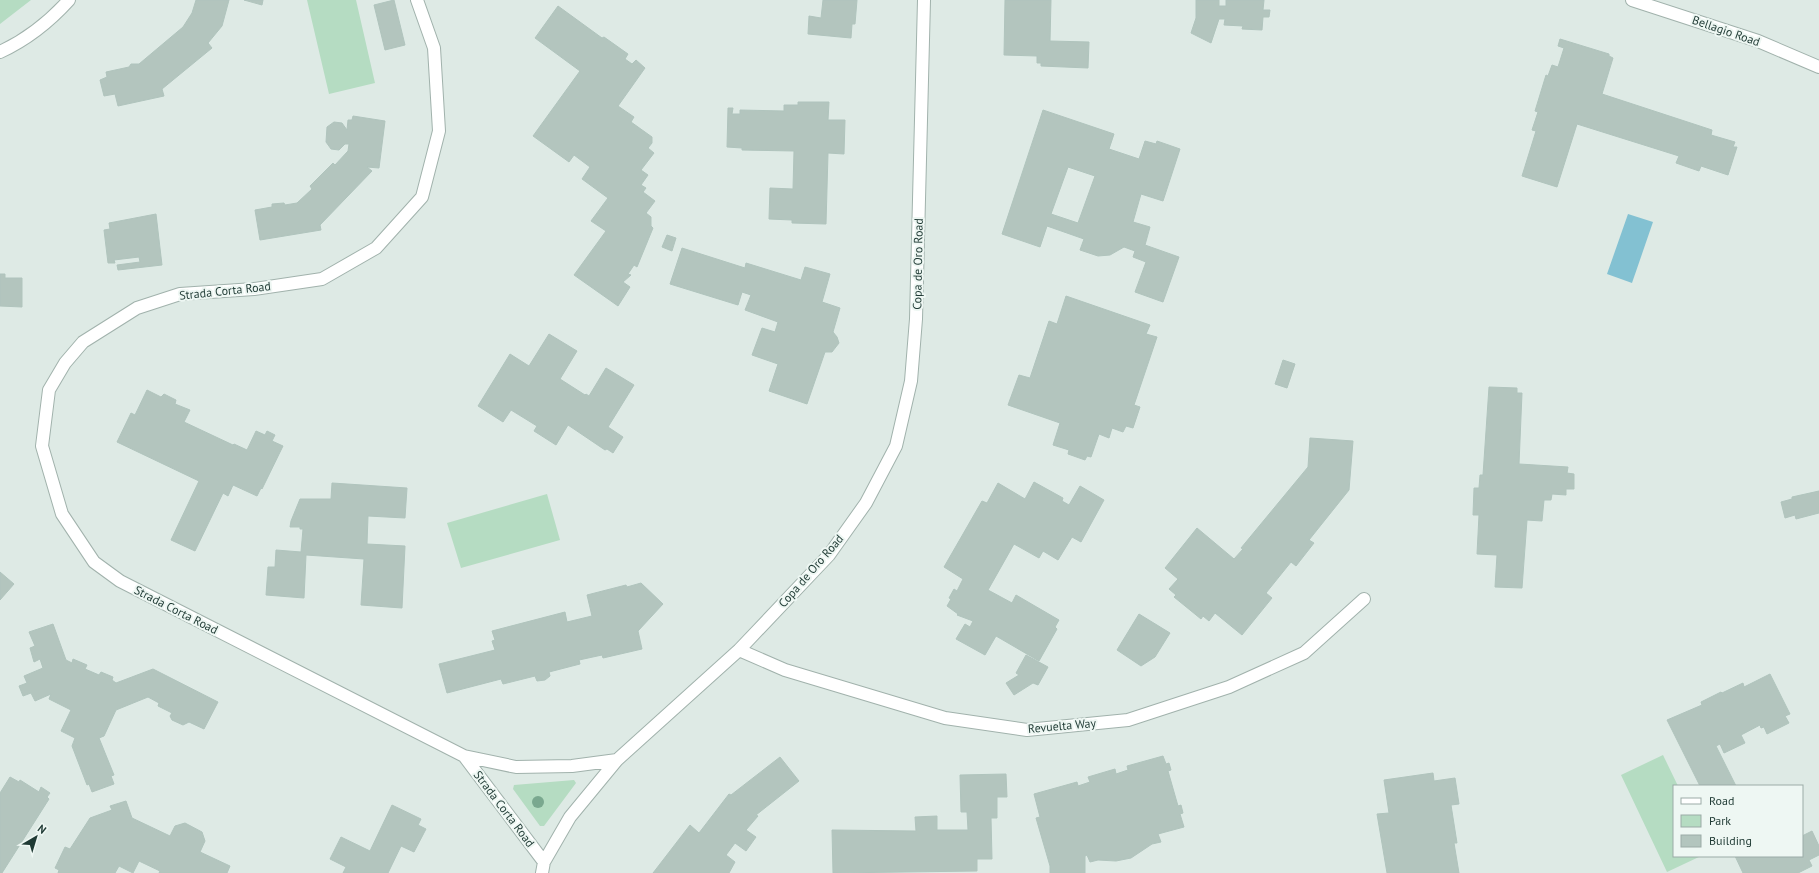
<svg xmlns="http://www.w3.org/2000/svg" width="1819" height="873" font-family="'PT Sans',sans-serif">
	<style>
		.green { fill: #b5dcc2 }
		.water { fill: #83c1d2 }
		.building { fill: #b3c5be; stroke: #b0c4bd; fill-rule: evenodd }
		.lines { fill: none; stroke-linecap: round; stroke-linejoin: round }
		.minor-casing { stroke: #a1b2ac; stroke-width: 14 }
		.minor { stroke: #fff; stroke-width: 12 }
		.tree { fill: #7aa88f }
		.labels { text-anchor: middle; stroke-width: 4; stroke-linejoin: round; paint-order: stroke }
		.street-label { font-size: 12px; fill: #1f3a34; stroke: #eef7f3 }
	</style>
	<rect width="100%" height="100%" fill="#deeae5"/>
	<path class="green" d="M0,0H31L0,24Z
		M307,0H356L375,83L329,94Z
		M547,494L560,540L461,568L447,523Z
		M1663,755L1678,786H1674V856H1701L1667,872L1621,775Z
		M574,780L576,783L544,826H540L513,789L514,785Z"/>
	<path class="water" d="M1628,214L1653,222L1632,283L1607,274Z"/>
	<path class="building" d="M196,0H229L222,26L208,43L212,48L162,89L164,96L118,106L115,94L104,96L100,80L107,77L106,72L129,67L131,64H139L183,27L192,13Z
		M244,0H263L262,5Z
		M394,0L405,45L385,50L374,5Z
		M823,0H857L855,24H852L851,38L808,34L809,16L821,18Z
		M1005,0H1051L1050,41L1089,42L1088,68L1041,66V63H1037V56L1004,55Z
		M1196,0H1219V6H1226V0H1264L1263,10H1270L1269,17H1263L1262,30L1242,29L1243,26L1224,25L1225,19H1219L1211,43L1191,33L1196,18Z
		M558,6L602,38L604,37L628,54L625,59L632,64L636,60L645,68L618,106L634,117L631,122L652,137V143L648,148L654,153L641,170L648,175L641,185L646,188L643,192L655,201L646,213L651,217V226L653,228L637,267L634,265L628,274L631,275L623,282L630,287L618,306L574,275L606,231L591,221L608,198L582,179L590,167L574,155L569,162L533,136L580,71L535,38Z
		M1560,39L1609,54V56L1613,58L1602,94L1712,130L1711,135L1735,142L1733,147H1737L1728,175L1701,166L1699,171L1676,163L1679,156L1577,124L1557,187L1522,176L1536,131L1532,130L1538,112L1535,111L1546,75L1548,76L1552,65L1558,67L1564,48L1558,46Z
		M798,102H829L828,120H845L844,154L828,153L826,224L792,223V220L769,219L770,188L793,189L794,151L742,150V148L727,147L728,108H733L732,114H740V110L784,111V105H798Z
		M1043,110L1114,134L1109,149L1139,159L1145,141L1156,144L1157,141L1180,149L1163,201L1141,194L1133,222L1150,227L1145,245L1179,257L1163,302L1135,292L1146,262L1133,257L1135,251L1124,247L1110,255L1098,256L1080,250L1084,239L1047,226L1040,247L1002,234ZM1068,167L1095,176L1078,223L1051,214Z
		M353,116L385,121L379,168L367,167L372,171L320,225L321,230L260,240L255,210L272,207V204L284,203L285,205L297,203L312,189L310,186L333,163L335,165L348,151L349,144H345L339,150L331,149L326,142L327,127L334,122L342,123L347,130L348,120H352Z
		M156,214L162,265L118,270L117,265L140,262L139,257L114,260L115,263H108L104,230L110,229L109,223Z
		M667,235L676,238L672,251L662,247Z
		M682,248L745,268L746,263L801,280L805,267L830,274L822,302L840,308L833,332L837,337L839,343L832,352H825L807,404L769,391L778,364L752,355L762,328L775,332L778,322L745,310L751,295L742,292L738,305L670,284Z
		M0,274H5V278H22V307L0,306Z
		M1066,296L1150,325L1146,334L1157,337L1134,405L1140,407L1133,428L1126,426L1123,432L1112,428L1109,438L1099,434L1091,457L1087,456L1085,460L1068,454L1069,450L1053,445L1060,423L1008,405L1019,375L1030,378L1049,321L1057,324Z
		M549,334L577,351L560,379L585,395L586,394L589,396L606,368L634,385L608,427L623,437L613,453L607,449L605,450L568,425L556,445L534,431L537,426L511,410L503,422L478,406L510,354L529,366Z
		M1283,360L1295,364L1287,388L1275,384Z
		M1489,387L1517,388V393H1522L1519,464L1568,467L1567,473L1574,474V489H1566V495L1552,494L1551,500H1544L1542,521L1527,520L1522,588L1495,587L1497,555L1477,554L1479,515H1473L1474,488H1479L1480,475H1483Z
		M147,390L161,397L164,394L176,400L175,404L190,410L184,422L233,445L234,444L247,450L256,431L265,435L267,431L275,435L272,441L283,446L262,489L261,488L257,496L233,485L228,496L223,493L195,551L171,540L199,481L117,442L131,413L135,415Z
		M1310,438L1353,441L1349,490L1309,540L1314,543L1296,566L1291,562L1266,593L1272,598L1242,635L1215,613L1209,621L1203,616L1201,619L1174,597L1176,595L1169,589L1178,579L1165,568L1197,528L1234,559L1243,549L1241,548L1308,467Z
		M1034,482L1063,498L1062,501L1069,505L1080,486L1104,500L1081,542L1072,537L1058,560L1043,551L1039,558L1014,544L988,590L1012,603L1016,595L1059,620L1055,627L1057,629L1039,661L996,636L985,655L956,639L965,624L970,627L973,621L957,615L958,614L947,606L951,599L949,598L954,589L957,591L963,579L944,567L982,501L987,503L998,483L1025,499Z
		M332,483L407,488L405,518L368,516L367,544L405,546L402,608L361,605L364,559L306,555L304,598L266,595L268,567H275L276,550L301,552L303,529H300V527H290L291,521L300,499H331Z
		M1819,491V513L1796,519L1795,515L1785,518L1781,502L1792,499V497Z
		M0,572L14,584L0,600Z
		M641,583L663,604L638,631L642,649L603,658L602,655L579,660L580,664L549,672L550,676L545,680L537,681L535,676L503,684L501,679L447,693L439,664L495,650L492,641L495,640L492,631L565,612L567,622L592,616L587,595L626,585L627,587Z
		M1139,614L1170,633L1155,657L1141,666L1117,650Z
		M53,624L66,660L72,663L73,659L87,665L85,669L99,675L101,672L113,677L112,680L116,683L153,669L218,702L204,729L189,722L183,725L172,720L170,716L172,713L158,706L159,703L148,697L116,710L104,736L99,738L114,775L111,776L114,784L92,792L89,784L87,785L72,746L75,738L61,731L71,710L49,699L51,694L35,701L31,693L23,696L19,686L27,683L24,676L43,668L40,659L34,662L30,648L35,646L29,632Z
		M1026,655L1048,667L1038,685L1033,683L1014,695L1006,683L1019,675L1016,673Z
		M1770,674L1790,714L1785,716L1789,723L1767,734L1764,727L1761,728L1760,725L1741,735L1745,743L1724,753L1720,744L1716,746L1736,786H1700L1667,720L1702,705L1701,702L1721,692L1722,693L1743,683L1744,687Z
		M1163,756L1166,764L1169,763L1171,770L1168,771L1178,806L1181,805L1183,813L1180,814L1184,827L1158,834L1161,842L1152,844L1131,858L1116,861L1098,860L1090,862L1087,855L1085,856V873H1050V866L1036,818L1040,817L1034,794L1077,782L1078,786L1090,782L1088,777L1115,769L1116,774L1128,770L1127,766Z
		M780,757L799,781L756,815L758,816L746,830L756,837L746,851L735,843L726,855L735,862L729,873H653L690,825L699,833L729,794L731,795Z
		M1433,773L1434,781L1455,778L1459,804L1451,805L1457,843H1454L1459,873H1387L1377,814L1389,813L1384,780Z
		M1006,774L1007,797H997V818H991L992,859H977V871L833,873L832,830L916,831L915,817L937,816V830H968L967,812H961L960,775Z
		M10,777L19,782L20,780L39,792L41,787L50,793L47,797L49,799L2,873H0V793Z
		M126,801L132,818L170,836L175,826L185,823L202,832L205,841L200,852L230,866L227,873H159L160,871L139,861L133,873L119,866L115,873H58L59,870L55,868L65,847L70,849L90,818L112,810L110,806Z
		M392,805L421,819L418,825L426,829L414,852L401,846L388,873H343L346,867L330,859L341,837L370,851Z
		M1812,831L1819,846V855L1809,860L1812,866L1798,873H1743L1735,856H1802V836Z"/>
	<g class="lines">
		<defs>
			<path id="minor" d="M417,0L434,48L439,131L422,197L376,248L322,279L254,289L180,294L137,308L83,342L65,363L49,390L42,446L62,514L94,562L120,581L464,756L544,862
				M1632,0L1758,41L1819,67
				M0,52C26,40 50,21 69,0
				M739,650L785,670L945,718L1027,730L1128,720L1229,687L1304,653L1364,599
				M464,756L516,767L572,766L617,760
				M542,873L544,862L570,817L617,760L739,650L829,555L866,503L896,446L911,381L916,319L924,0"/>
		</defs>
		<use href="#minor" class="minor-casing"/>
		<use href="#minor" class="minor"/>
	</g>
	<circle class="tree" cx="538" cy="802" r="6"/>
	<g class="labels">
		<g class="street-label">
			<text transform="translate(1726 31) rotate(19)" y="4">Bellagio Road</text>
			<text transform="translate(918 264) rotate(-89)" y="4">Copa de Oro Road</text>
			<text transform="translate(225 291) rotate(-6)" y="4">Strada Corta Road</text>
			<text transform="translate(811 571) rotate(-49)" y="4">Copa de Oro Road</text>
			<text transform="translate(176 610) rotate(27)" y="4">Strada Corta Road</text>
			<text transform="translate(1062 726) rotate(-5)" y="4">Revuelta Way</text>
			<text transform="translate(504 809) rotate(53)" y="4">Strada Corta Road</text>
		</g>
	</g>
	<rect x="1673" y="785" width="130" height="72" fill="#eef7f3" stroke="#9baba7"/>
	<rect x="1681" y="798" width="20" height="6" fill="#ffffff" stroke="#9baba7"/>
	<text x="1709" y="805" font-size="12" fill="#1f3a34">Road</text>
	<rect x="1681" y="815" width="20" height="12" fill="#b5dcc2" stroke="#9baba7"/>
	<text x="1709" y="825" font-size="12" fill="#1f3a34">Park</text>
	<rect x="1681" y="835" width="20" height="12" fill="#b3c5be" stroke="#9baba7"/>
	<text x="1709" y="845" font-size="12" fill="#1f3a34">Building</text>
	<g transform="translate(36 837) rotate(38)" stroke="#eef7f3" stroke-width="3" paint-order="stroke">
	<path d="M0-3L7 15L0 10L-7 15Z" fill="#1f3a34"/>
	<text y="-6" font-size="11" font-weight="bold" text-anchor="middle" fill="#1f3a34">N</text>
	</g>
</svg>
